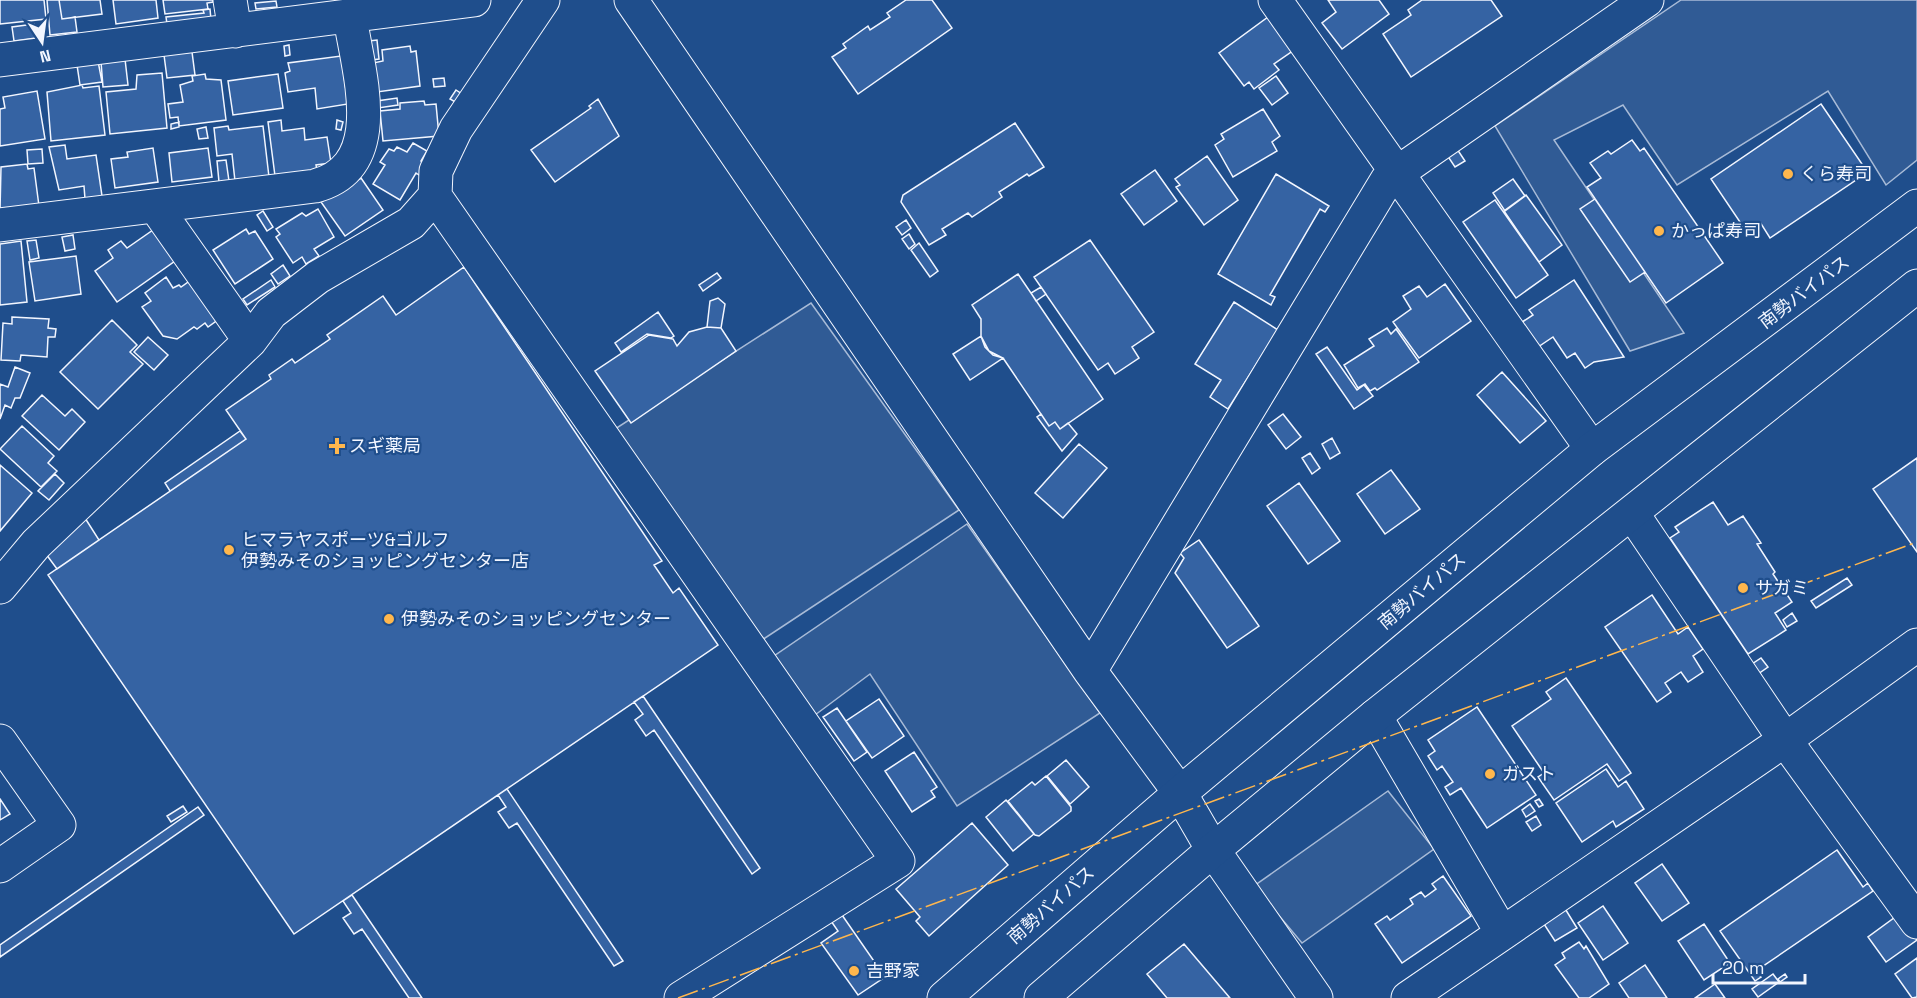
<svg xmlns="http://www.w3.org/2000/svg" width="1917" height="998" font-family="'Space Grotesk','Noto Sans JP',sans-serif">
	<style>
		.parking { fill: #305b95; stroke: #a8bbd7; stroke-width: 1.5 }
		.building { fill: #3563a3; stroke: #f2f6ff; stroke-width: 1.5 }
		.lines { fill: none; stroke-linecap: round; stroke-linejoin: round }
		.minor-casing { stroke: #f2f6ff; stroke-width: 35 }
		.highway-casing { stroke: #f2f6ff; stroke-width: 35 }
		.minor { stroke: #1f4e8c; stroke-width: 33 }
		.highway { stroke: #1f4e8c; stroke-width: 33 }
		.power { stroke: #ffb74d; stroke-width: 1.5; stroke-dasharray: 21 4.5 3 4.5; stroke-linecap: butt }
		.poi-dot { fill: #ffb74d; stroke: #1f4e8c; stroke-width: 2 }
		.labels { text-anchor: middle; stroke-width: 4.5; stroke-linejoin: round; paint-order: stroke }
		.poi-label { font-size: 18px; fill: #f2f6ff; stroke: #1f4e8c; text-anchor: start }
		.street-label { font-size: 18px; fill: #f2f6ff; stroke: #1f4e8c }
	</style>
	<rect width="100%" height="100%" fill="#1f4e8c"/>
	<path class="parking" d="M1681,0H1917V160L1886,185L1828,91L1677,185L1623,105L1554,140L1684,333L1630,351L1495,126Z
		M811,303L959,510L759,642L615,429Z
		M967,524L1100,713L957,806L870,674L815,715L774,656Z
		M1388,791L1434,849L1302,943L1254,886Z"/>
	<path class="building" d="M0,0H44L46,19L0,24Z
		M47,0H59L62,19L75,17L77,32L50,35Z
		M59,0H100L102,14L62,19Z
		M113,0H156L158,18L116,24Z
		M163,0H213V2L207,3L208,9L165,14Z
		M906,0H932L952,28L858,94L832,57L846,48L843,44L868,26L870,30L890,17L887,13Z
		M1328,0H1379L1389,14L1342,49L1322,23L1336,12Z
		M1422,0H1491L1502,16L1411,77L1383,34L1411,15L1408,10Z
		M276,1L277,7L256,9L255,3Z
		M210,9L211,20L167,24L166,17L204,13L203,10Z
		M1268,17L1294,50L1274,64L1279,70L1254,89L1249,82L1244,86L1219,53Z
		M34,24L36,38L14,41L12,27Z
		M377,40L379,59L372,60L369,41Z
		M289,45L290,55L285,56L284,46Z
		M410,46L411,52L416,51L420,86L377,92L373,63L383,61L382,50Z
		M192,52L195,75L167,78L164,55Z
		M341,56L348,104L317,109L315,88L288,92L285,73L290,71L288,63Z
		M125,59L128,85L103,87L101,62Z
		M98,61L102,82L80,85L77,65Z
		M162,73L167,128L110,134L106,92L136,89L137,75Z
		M205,74L206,79L221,80L226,120L179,126L178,117L170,118L168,104L183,102L180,85L193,81L192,76Z
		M278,74L283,108L233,115L228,81Z
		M1276,76L1288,93L1272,105L1259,88Z
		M444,78L445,86L434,87L433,79Z
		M82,85L83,88L99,86L105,135L51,141L47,92Z
		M456,90L462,94L457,103L450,99Z
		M37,91L45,139L0,146V109L5,108L3,97Z
		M397,98L398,105L378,108L377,101Z
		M598,99L619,136L555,182L531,150L591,108L589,106Z
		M424,101L425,105L436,104L439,136L383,141L380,111L400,109V103Z
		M1821,104L1862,164L1854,169L1859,178L1770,238L1760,222L1746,231L1711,179Z
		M1263,109L1280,136L1272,142L1277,151L1233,177L1215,145L1224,139L1221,134Z
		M281,120L282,131L304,128L305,140L327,137L331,163L316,165L317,170L275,176L268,122Z
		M337,120L343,122L341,130L336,129Z
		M179,122V127L171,129V124Z
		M1015,123L1044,167L1029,176L1027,174L999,192L1002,197L972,217L968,213L942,229L946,235L929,245L901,202L903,195Z
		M228,126L229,130L263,126L269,177L235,181L232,154L217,156L214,128Z
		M206,127L208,138L199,139L197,129Z
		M1632,140L1640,151L1644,148L1723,263L1666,303L1587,187L1601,178L1590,163L1608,151L1611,154Z
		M413,143L427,151L421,161L426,164L419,175L416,173L400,200L373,184L385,165L380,162L389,149L394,151L397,147L407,152Z
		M65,145L67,159L96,155L102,196L85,199L84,186L59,190L49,147Z
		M153,148L158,182L115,188L111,159L128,157L127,152Z
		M208,148L212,177L172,182L169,153Z
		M42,149L43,163L28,164L27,150Z
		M1457,149L1465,161L1455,167L1447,155Z
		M1207,156L1238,200L1204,225L1176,187L1180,185L1175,179Z
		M226,160L229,181L219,182L217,161Z
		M27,164L28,169L34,168L39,206L0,211L1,167Z
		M1155,170L1177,201L1144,225L1121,194Z
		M1276,174L1329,206L1325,212L1320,209L1270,295L1275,297L1271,305L1218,274Z
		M361,178L383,210L345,236L321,202Z
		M1513,179L1525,196L1505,211L1493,193Z
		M1526,195L1562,245L1539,262L1504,211Z
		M1595,199L1645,272L1630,282L1580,209Z
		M1495,200L1548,275L1516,298L1463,222Z
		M318,209L334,237L314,249L319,256L306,264L302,257L293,263L276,237L280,234L276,229L302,213L306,216Z
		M263,211L273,227L267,231L257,215Z
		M906,220L911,228L902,235L896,227Z
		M246,229L249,234L255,231L273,259L235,284L213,250Z
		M153,230L175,261L117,302L95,271L113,258L108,250L121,241L127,248Z
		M909,234L915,244L909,249L902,239Z
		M73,235L75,249L65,251L62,237Z
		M36,240L39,258L30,260L27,241Z
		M1090,240L1154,332L1132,347L1139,358L1115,374L1108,363L1098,370L1034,277Z
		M21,241L27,302L0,305V244Z
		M919,243L938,271L930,277L911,250Z
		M76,256L81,294L35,301L29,262Z
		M283,265L290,276L278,284L271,274Z
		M464,267L662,561L654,565L673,593L679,588L718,645L294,934L48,575L246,439L226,410L271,379L269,375L292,359L295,363L330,339L327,335L383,296L396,315Z
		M717,273L721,278L703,291L699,285Z
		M1018,274L1103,399L1060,429L1055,422L1049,426L1003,358L993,355L985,347L981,336V319L972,305Z
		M166,277L173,288L179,285L181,287L191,280L219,319L208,327L205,323L197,329L194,327L177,339L163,336L142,307L151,301L145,293Z
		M271,280L275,287L247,305L243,299Z
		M1574,280L1624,357L1594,362L1585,368L1575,353L1567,358L1553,337L1535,349L1519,324L1533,315L1529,310Z
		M1445,284L1471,321L1419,358L1393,322L1411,309L1403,296L1419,286L1427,297Z
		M1041,287L1046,294L1036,301L1031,293Z
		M718,298L725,304L721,328L707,327L710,301Z
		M1234,302L1278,330L1228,409L1210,397L1221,380L1195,364Z
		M658,312L674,336L671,338L647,334L621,352L615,343Z
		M12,317L49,319L48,328L56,329L55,337H48L47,357L21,355L20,361L1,360L3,323L12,324Z
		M112,320L137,345L130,352L143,364L98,409L60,372Z
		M707,327L721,328L736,351L631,423L595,371L649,335L673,339L677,346L689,332Z
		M1387,328L1391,334L1396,329L1419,362L1377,390L1375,388L1370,391L1365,384L1358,388L1344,365L1374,346L1369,339Z
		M981,336L989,351L1003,358L970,380L953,354Z
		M148,337L168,355L154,370L134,352Z
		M1327,347L1357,390L1364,385L1373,396L1354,409L1316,354Z
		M15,367L30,373L20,398H15L11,408L5,405L0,419V384L8,387Z
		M1502,372L1546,421L1520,443L1477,395Z
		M42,395L65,416L72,409L85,422L59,450L22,416Z
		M1041,414L1049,426L1055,422L1060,429L1068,423L1077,434L1062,451L1037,417Z
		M1283,414L1301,437L1286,449L1268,425Z
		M22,426L54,456L48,463L57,471L41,487L0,449Z
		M240,431L246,439L170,491L165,483Z
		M1332,438L1340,453L1330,459L1322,444Z
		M1079,444L1107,468L1063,518L1035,493Z
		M1310,453L1320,468L1312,474L1302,458Z
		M1917,458V552L1873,489Z
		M0,465L32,493L0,531Z
		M1391,470L1420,509L1385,534L1357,494Z
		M55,474L64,483L49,500L38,491Z
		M1299,483L1340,541L1308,564L1267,506Z
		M1713,502L1728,525L1743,516L1761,543L1757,544L1775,572L1773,574L1792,602L1775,613L1786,630L1748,654L1670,538L1679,532L1675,527Z
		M85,518L99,540L57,569L46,554Z
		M1199,540L1259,626L1227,648L1175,573L1184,558L1180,553Z
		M1847,578L1852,585L1816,608L1811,601Z
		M1652,595L1678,634L1688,627L1703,649L1693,656L1703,672L1688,682L1681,672L1665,683L1671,692L1657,702L1605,627Z
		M1792,613L1797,621L1787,627L1783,620Z
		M1761,658L1768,667L1758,674L1752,664Z
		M1566,678L1631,773L1619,781L1607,764L1554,800L1538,777L1544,773L1512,726L1551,699L1546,692Z
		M643,696L760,868L752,874L654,730L646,736L635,720L643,714L634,702Z
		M879,699L904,736L872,758L846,721Z
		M1477,707L1536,795L1487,828L1461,788L1450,795L1445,787L1453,782L1442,766L1437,770L1428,756L1435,751L1428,740Z
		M837,708L867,752L854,761L823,717Z
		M914,752L937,787L931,791L935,797L912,812L885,771Z
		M1066,760L1089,787L1070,804L1047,776Z
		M1606,769L1618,787L1626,781L1644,809L1616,827L1613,821L1582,842L1556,803Z
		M1046,776L1071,807V811L1039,836L1035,835L1008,801L1032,782L1035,785Z
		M507,789L623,961L614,966L517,823L509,828L498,812L506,807L498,795Z
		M0,799L10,814L0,820Z
		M1539,799L1543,805L1539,807L1535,801Z
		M1006,800L1034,834L1013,851L986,817Z
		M1530,804L1535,811L1526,817L1522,810Z
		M183,806L187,812L171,822L167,816Z
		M198,807L204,815L0,957V945Z
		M1536,816L1541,825L1532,831L1526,822Z
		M972,823L1008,865L929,936L916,921L920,917L896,889Z
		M1837,850L1863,887L1868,883L1873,891L1756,971L1761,977L1755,981L1720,931Z
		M1662,864L1689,903L1662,921L1635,883Z
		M1443,876L1471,916L1402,963L1375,924L1387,916L1390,920L1413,904L1410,899L1421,892L1425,897L1436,889L1432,884Z
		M352,895L422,998H409L362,929L354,934L343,918L351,913L343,901Z
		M1603,906L1628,943L1603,960L1578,923Z
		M1564,907L1577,928L1555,941L1542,921Z
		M842,915L885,977L858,995L821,943L838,931L831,921Z
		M1898,915L1917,940L1886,962L1868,937Z
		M1704,924L1730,963L1704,980L1678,941Z
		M1579,942L1584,949L1586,946L1609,984L1589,998H1579L1555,965L1565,958L1562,953Z
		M1184,944L1230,998H1167L1147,974Z
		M1917,958V997L1912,998L1895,974Z
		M1645,965L1667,998H1629L1619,983Z
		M1773,974L1779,982L1758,997L1752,989Z
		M1785,974L1787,977L1780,982L1778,979Z
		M1715,984L1725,998H1695Z"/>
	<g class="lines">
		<defs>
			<path id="minor" d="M230,0L235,31
				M631,0L1090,671L1180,793L1213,850L1316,998
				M1275,0L1592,449
				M0,60L474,0
				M435,196L898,861L681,998
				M155,206L250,341
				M0,225L315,186C390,166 358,72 350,17
				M1632,513L1785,740L1917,922
				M0,587L36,544L250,341L271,313L318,277L411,223L435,196L436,171L456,129L543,0
				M1090,671L1387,180L1647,0
				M1375,716L1502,933
				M0,741L59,825L0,866
				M1408,998L1785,740L1917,645"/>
			<path id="highway" d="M944,998L1180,793L1592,449L1917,206
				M1041,998L1213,850L1375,716L1917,286"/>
		</defs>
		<use href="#minor" class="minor-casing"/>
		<use href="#highway" class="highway-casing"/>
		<use href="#minor" class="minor"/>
		<use href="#highway" class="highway"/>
		<path class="power" d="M678,998L1917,542"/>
	</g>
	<g class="poi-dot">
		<circle cx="1788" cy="174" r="6"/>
		<circle cx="1659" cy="231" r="6"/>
		<path d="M334 437h6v6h6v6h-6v6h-6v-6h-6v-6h6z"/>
		<circle cx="229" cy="550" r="6"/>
		<circle cx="1743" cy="588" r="6"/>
		<circle cx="389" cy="619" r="6"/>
		<circle cx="1490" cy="774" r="6"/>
		<circle cx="854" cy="971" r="6"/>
	</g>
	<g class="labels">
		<g class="poi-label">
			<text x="1800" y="180">くら寿司</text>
			<text x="1671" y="237">かっぱ寿司</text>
			<text x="349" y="452">スギ薬局</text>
			<text x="241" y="546">ヒマラヤスポーツ&amp;ゴルフ<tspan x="241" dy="21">伊勢みそのショッピングセンター店</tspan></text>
			<text x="1755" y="594">サガミ</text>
			<text x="401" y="625">伊勢みそのショッピングセンター</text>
			<text x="1502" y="780">ガスト</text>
			<text x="866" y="977">吉野家</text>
		</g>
		<g class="street-label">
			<text transform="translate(1804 292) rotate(-37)" y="6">南勢バイパス</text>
			<text transform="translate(1422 591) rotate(-40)" y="6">南勢バイパス</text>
			<text transform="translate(1051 905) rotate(-41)" y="6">南勢バイパス</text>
		</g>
	</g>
	<g transform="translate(42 42) rotate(167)" stroke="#1f4e8c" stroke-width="4.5" paint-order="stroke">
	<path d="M0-4.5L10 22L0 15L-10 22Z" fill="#f2f6ff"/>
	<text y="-9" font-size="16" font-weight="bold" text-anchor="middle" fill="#f2f6ff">N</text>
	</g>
	<path d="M1713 974v9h92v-9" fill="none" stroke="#f2f6ff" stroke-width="3"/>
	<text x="1722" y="974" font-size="18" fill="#f2f6ff" stroke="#1f4e8c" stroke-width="4.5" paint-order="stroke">20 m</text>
</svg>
